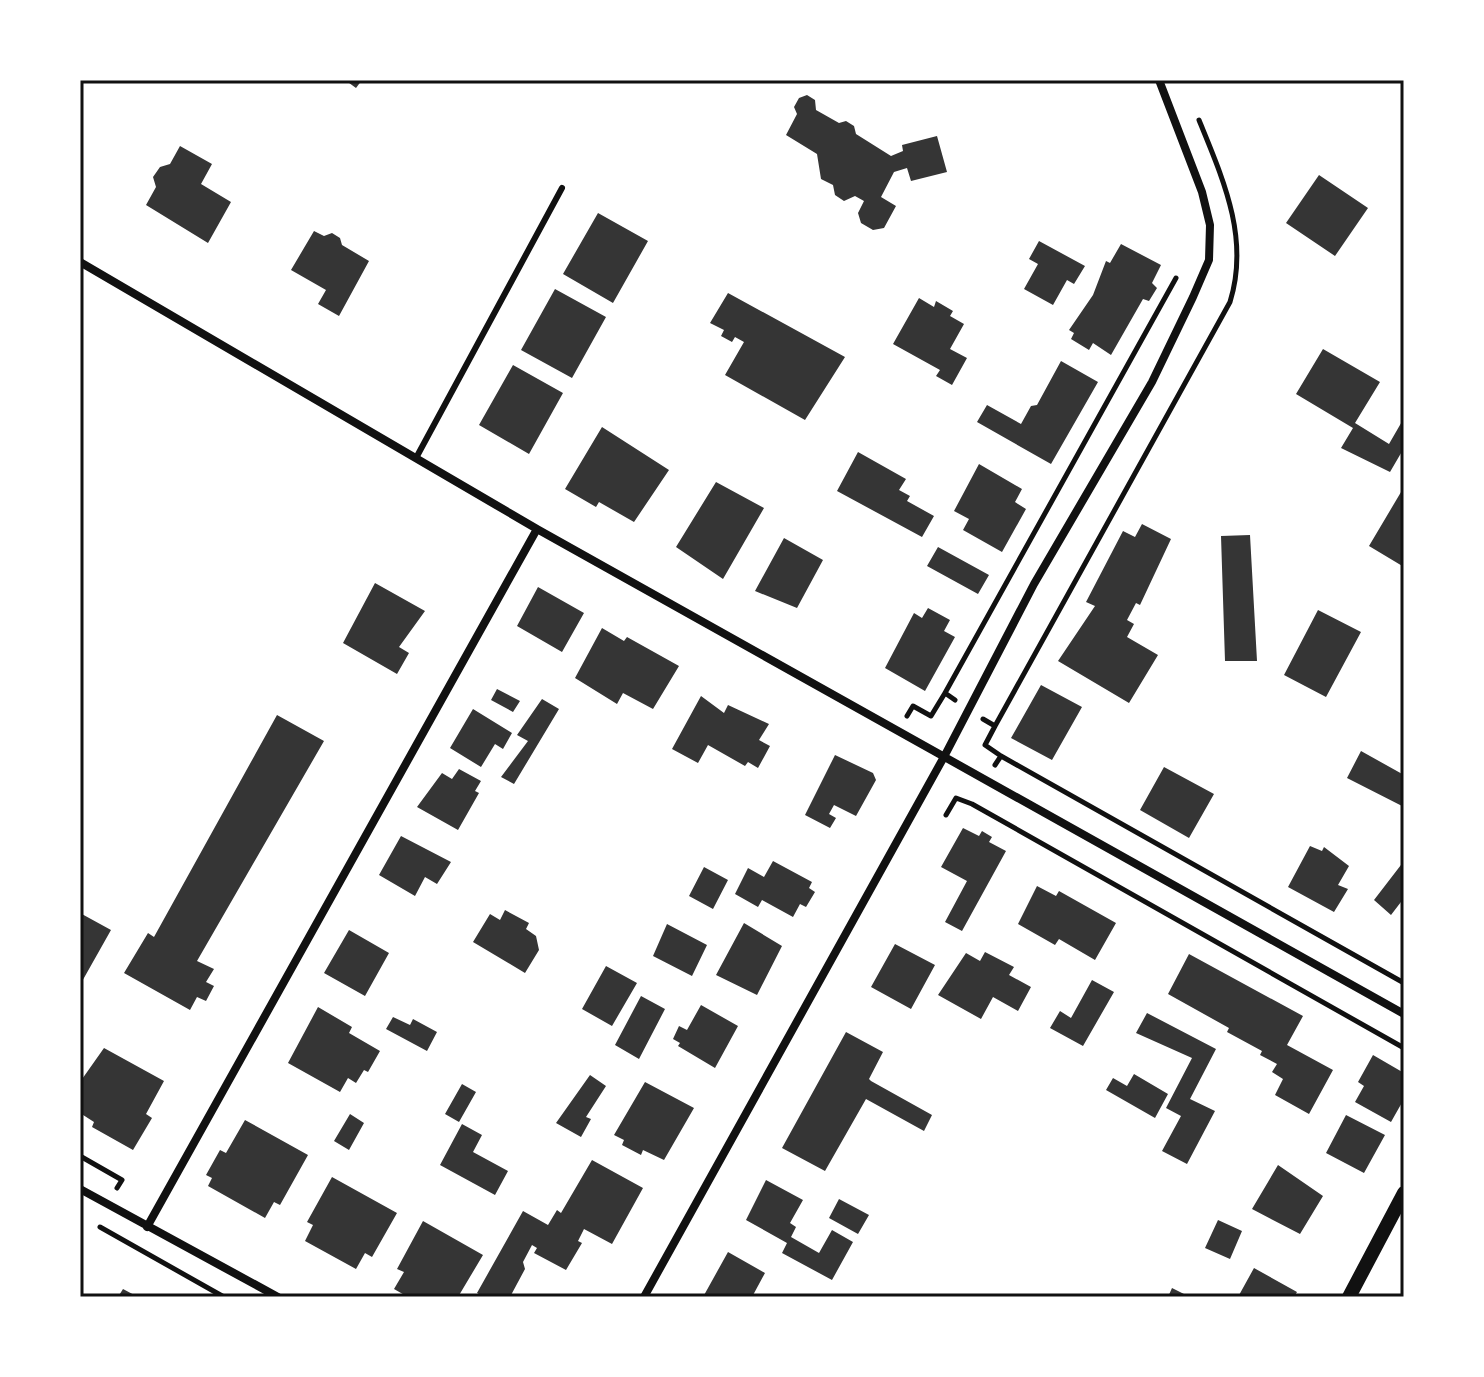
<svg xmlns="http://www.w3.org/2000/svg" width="1484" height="1377" font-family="Barlow,sans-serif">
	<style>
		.building { fill: #353535 }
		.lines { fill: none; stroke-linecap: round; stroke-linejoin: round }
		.path { stroke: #111; stroke-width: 5 }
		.service { stroke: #111; stroke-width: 6 }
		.minor { stroke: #111; stroke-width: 8 }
		.tertiary { stroke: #111; stroke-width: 14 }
		.neatline { fill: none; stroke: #111; stroke-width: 3 }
	</style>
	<rect width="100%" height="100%" fill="#fff"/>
	<path class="building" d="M345,80H362L356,88Z
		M807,95L815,100L816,110L839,123L846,121L854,126L856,134L891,156L903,151L902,145L937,136L947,172L911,181L907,168L894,172L881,197L896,206L884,228L873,230L861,223L858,213L864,201L855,196L844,201L835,195L833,185L821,179L817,154L786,135L797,114L794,107L799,98Z
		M180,146L212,164L201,184L231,202L208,243L146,205L156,187L153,177L160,167L170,164Z
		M1319,175L1368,208L1335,256L1286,223Z
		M598,213L648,241L613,303L563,274Z
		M314,231L324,236L332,233L340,238L342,245L369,261L339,316L318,304L326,290L291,270Z
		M1039,241L1085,266L1074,284L1067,280L1053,305L1024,289L1038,264L1029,259Z
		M1121,244L1161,265L1152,283L1157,288L1149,301L1143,299L1111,355L1093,343L1089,350L1071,339L1074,333L1069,330L1093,295L1106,261L1110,263Z
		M555,289L606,317L572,378L521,350Z
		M728,293L845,357L805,420L725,375L744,342L735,337L732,342L721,336L724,330L710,323Z
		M919,298L934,307L936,301L953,311L950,316L964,324L950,349L967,358L952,385L936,376L940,370L893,344Z
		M1323,349L1380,382L1355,423L1389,444L1404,418V448L1390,472L1341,448L1353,428L1296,394Z
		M1061,361L1098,382L1051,464L977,422L987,405L1021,424L1031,406L1037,405Z
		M513,365L563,393L529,454L479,425Z
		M602,427L669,470L634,522L599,502L596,507L565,489Z
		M858,452L906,479L899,490L910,496L907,501L934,516L922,537L837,491Z
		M979,464L1022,489L1015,502L1026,509L1002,552L963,530L969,519L954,511Z
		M716,482L764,508L723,579L676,547Z
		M1404,487V567L1369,546Z
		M1142,524L1171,539L1140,605L1136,603L1127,620L1134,624L1127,637L1158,655L1129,703L1058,661L1095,606L1086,602L1123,531L1135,537Z
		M1250,535L1257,661H1225L1221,536Z
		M784,538L823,560L797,608L755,591Z
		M938,547L989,575L978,594L927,566Z
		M375,583L425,611L399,647L409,653L397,674L343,643Z
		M538,587L584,613L562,652L517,626Z
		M928,608L950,620L944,631L955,637L925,691L885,668L914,613L922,618Z
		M1318,610L1361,632L1326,697L1284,675Z
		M602,628L624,641L627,637L679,666L653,709L623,693L617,704L575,678Z
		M1041,685L1082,707L1052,760L1011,738Z
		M497,689L520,701L513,712L491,700Z
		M701,696L724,713L728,705L769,724L759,740L770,746L758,768L748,762L745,766L708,745L698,763L672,749Z
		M542,699L559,709L514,784L501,777L528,741L517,735Z
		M473,709L512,733L503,749L495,744L481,767L450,748Z
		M277,715L324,741L197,961L214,969L206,982L214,986L206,1001L197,997L190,1010L124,973L148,933L154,937Z
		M1361,751L1404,775V807L1347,778Z
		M835,755L873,773L876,780L856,816L834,805L829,814L836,818L830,828L805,815Z
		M1164,767L1214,794L1189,838L1140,810Z
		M459,769L481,781L475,791L479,793L458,830L417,807L442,773L452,779Z
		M963,828L979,836L982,831L992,837L989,842L1006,851L962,931L945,922L967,881L941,867Z
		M401,836L451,862L437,884L425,877L415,896L379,875Z
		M1310,846L1322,851L1324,847L1349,866L1338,885L1348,889L1334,912L1288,887Z
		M773,861L812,882L809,888L815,892L806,907L800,904L793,917L762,900L758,907L735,894L748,868L764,877Z
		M1404,861V898L1391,915L1374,900Z
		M704,867L728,880L713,909L689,896Z
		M1037,886L1056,896L1059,891L1116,923L1095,960L1059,939L1055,945L1018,924Z
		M505,910L529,923L526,929L536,936L539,950L525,973L473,942L490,914L500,920Z
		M80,913L111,930L80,985Z
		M744,923L782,946L757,995L716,975Z
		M667,924L707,945L692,976L653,956Z
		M349,930L389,953L365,996L324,973Z
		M895,944L935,965L911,1009L871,987Z
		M985,952L1014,967L1009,975L1031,987L1018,1011L993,997L981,1019L938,995L966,953L980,961Z
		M1189,954L1303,1016L1287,1045L1333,1070L1309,1114L1275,1095L1283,1079L1272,1072L1277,1064L1260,1055L1262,1051L1227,1032L1229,1028L1168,994Z
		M606,966L637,983L612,1026L582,1009Z
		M1092,980L1114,992L1083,1046L1050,1028L1060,1011L1071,1018Z
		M641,996L665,1009L639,1059L615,1045Z
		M701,1005L738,1026L715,1068L678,1046L680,1043L673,1039L679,1026L687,1030Z
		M318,1007L352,1027L349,1033L380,1051L368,1072L364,1070L356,1083L348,1078L340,1092L288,1063Z
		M1147,1013L1216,1049L1190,1099L1215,1111L1187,1164L1162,1151L1181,1116L1166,1108L1192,1058L1136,1033Z
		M393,1017L410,1025L413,1019L437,1032L427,1051L386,1029Z
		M846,1032L883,1052L869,1079L871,1081L932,1115L924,1131L866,1099L825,1171L782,1148Z
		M104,1048L164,1081L146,1114L152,1118L133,1150L92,1127L94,1122L80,1113V1082Z
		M1373,1055L1404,1073V1099L1391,1122L1355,1102L1364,1086L1358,1082Z
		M1134,1074L1168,1094L1155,1118L1106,1090L1113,1078L1127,1086Z
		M590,1075L606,1086L586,1117L591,1119L581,1137L556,1123Z
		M645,1082L694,1108L664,1160L643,1150L641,1155L622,1145L624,1140L614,1135Z
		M462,1084L476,1092L459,1122L445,1114Z
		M350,1114L364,1123L349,1150L334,1141Z
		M1346,1115L1385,1135L1364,1173L1326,1153Z
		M245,1120L308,1155L280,1205L274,1202L265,1218L208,1186L212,1178L206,1175L220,1150L226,1153Z
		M462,1124L482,1135L473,1152L508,1171L495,1195L440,1165Z
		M592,1160L643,1188L612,1244L584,1229L578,1241L582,1243L566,1270L534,1253L537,1248L532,1245L523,1262L525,1269L510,1297H484L477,1293L523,1211L548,1225L557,1210L561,1213Z
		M1278,1165L1323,1196L1300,1234L1252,1209Z
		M332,1177L397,1213L372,1257L365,1253L356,1269L305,1241L313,1225L307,1222Z
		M766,1180L803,1200L790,1223L796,1227L791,1237L819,1253L832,1230L853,1242L832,1280L782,1253L787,1243L746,1220Z
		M839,1199L869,1215L858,1234L829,1218Z
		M1218,1220L1242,1231L1230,1259L1205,1248Z
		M423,1221L483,1255L458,1297H408L394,1289L404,1272L397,1269Z
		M728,1252L765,1273L752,1297H703Z
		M1254,1268L1297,1292L1294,1297H1238Z
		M1172,1288L1190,1297H1168Z
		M123,1289L138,1297H118Z"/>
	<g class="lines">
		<path class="path" d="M945,693L1176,278
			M907,716L913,706L931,716L945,693L955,700
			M983,719L995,726L985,745L1001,756L995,765
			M995,726L1230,302C1250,238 1223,179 1199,120
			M1001,756L1404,983
			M972,804L1404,1048
			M946,815L956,798L972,804
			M80,1156L122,1180L117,1188
			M100,1227L224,1297"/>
		<path class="service" d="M416,458L562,188"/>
		<path class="minor" d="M80,262L537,529
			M80,1189L278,1297
			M147,1227L537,529L1404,1014
			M644,1297L945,755L1034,584L1152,382L1193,297L1209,260L1210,225L1202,192L1159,80"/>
		<path class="tertiary" d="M1349,1297L1404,1193"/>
	</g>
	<rect width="1484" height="1377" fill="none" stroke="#ffffff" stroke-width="164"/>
	<rect x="82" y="82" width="1320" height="1213" class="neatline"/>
</svg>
